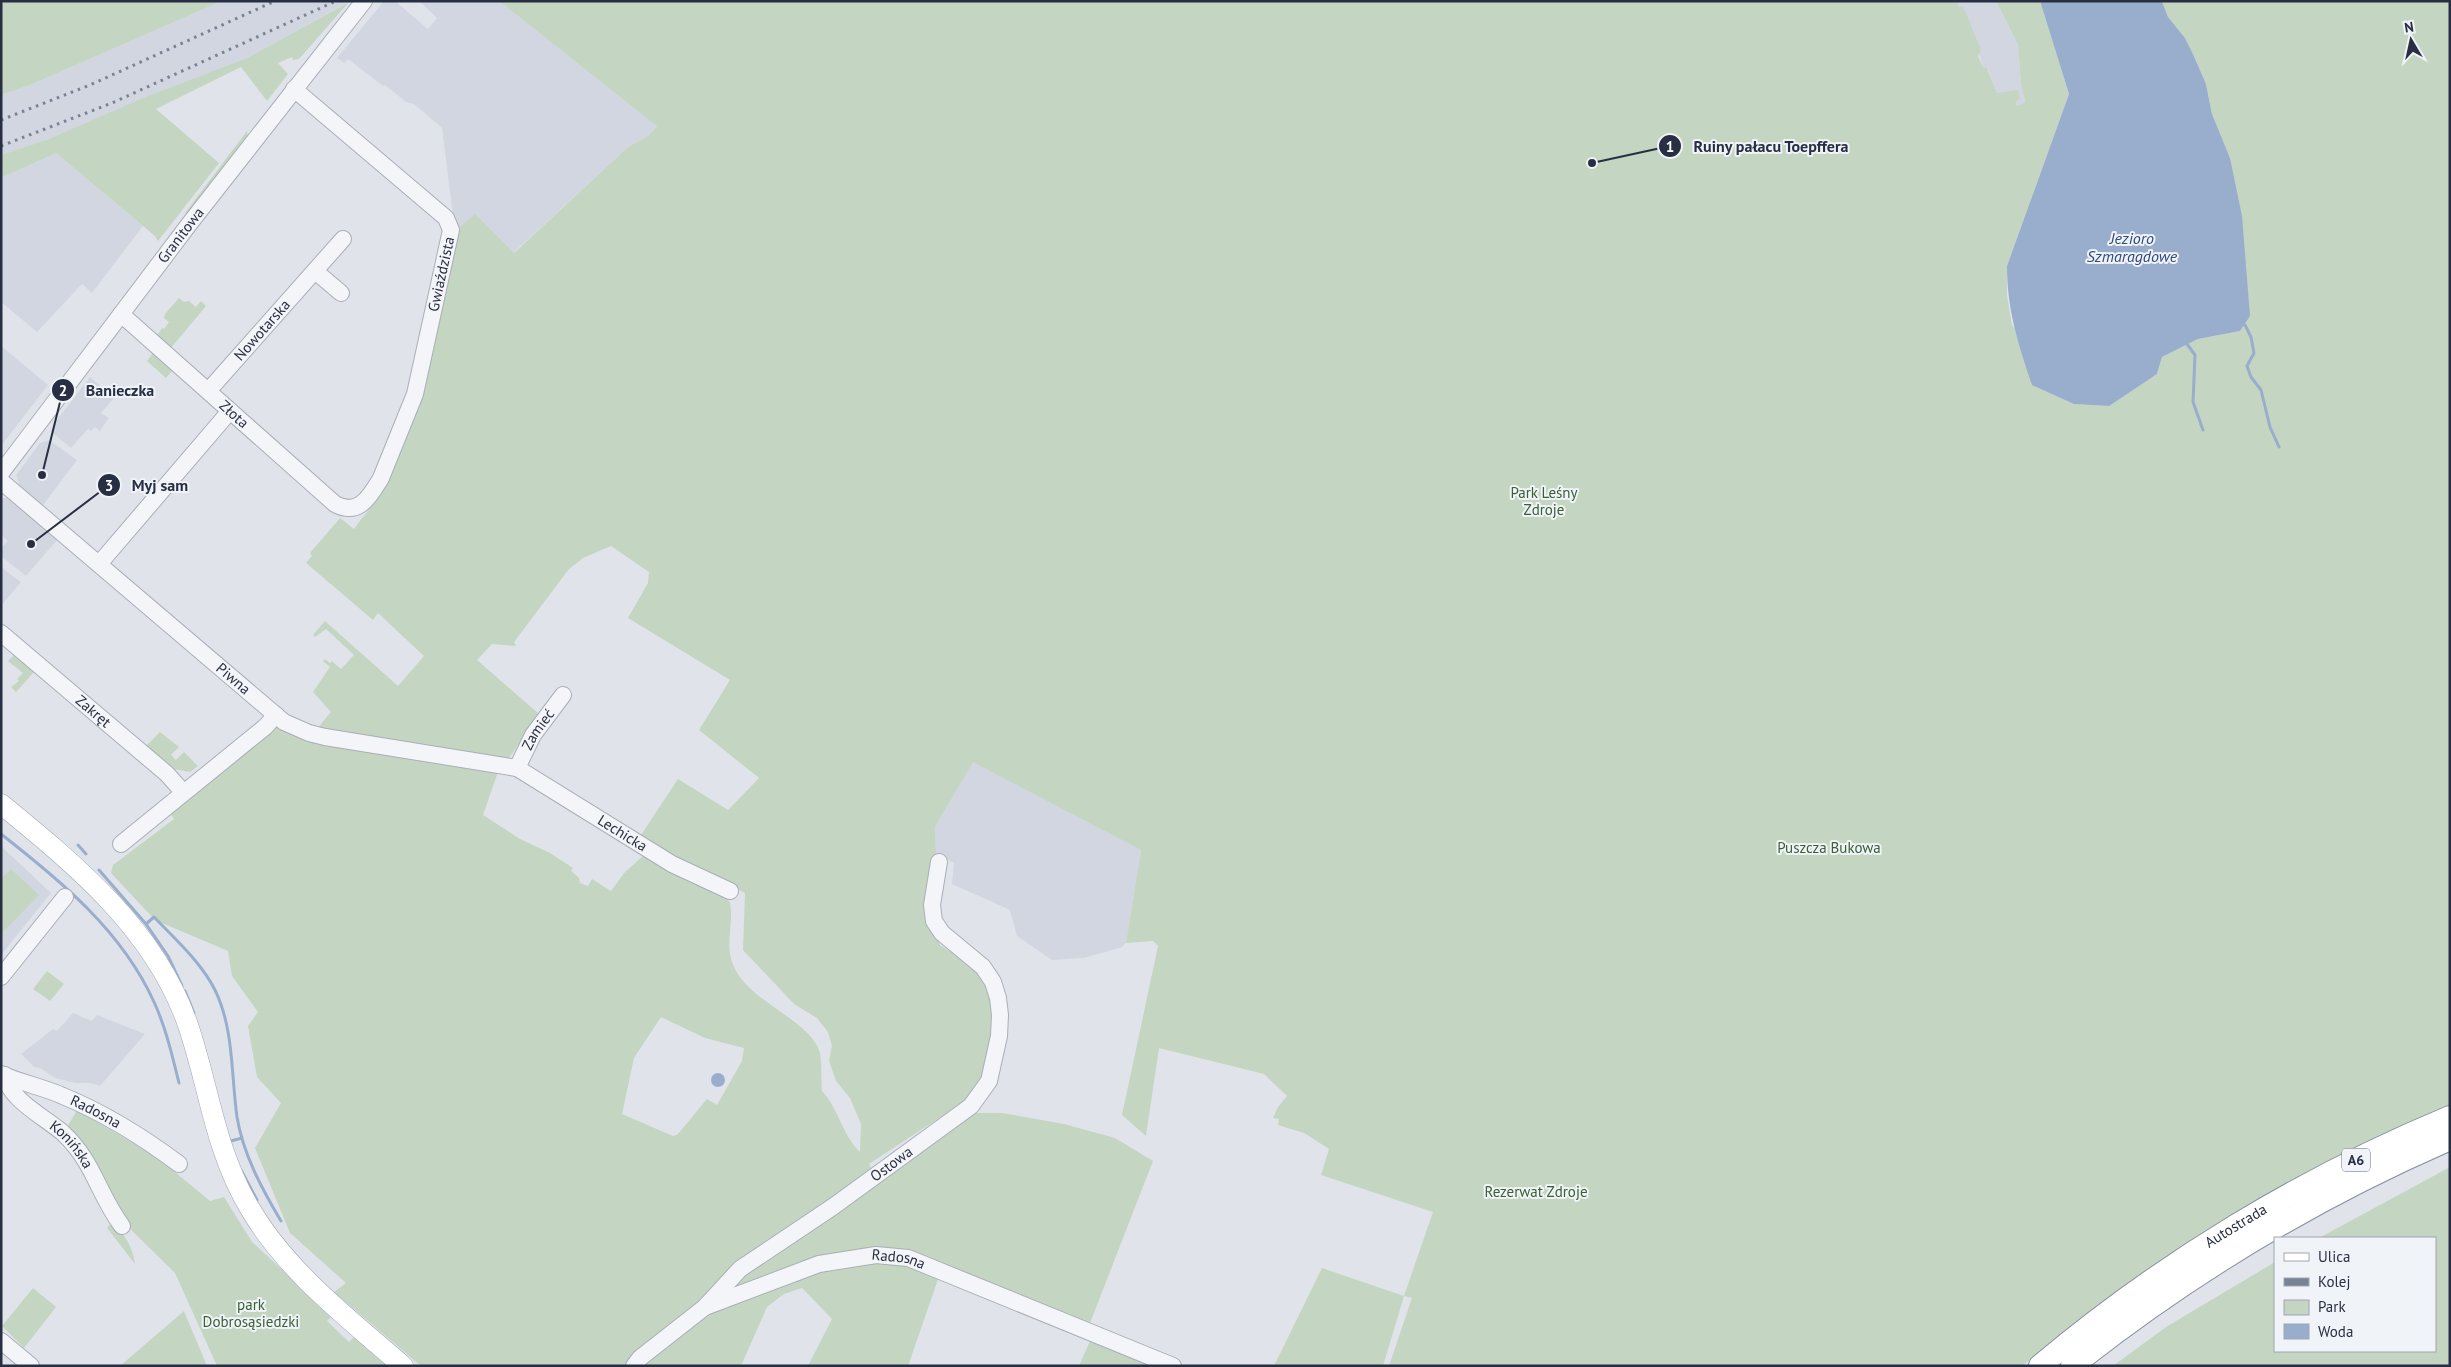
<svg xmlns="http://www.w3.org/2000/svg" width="2451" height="1367" font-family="'PT Sans',sans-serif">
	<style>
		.built { fill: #d2d6e0 }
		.green { fill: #c4d5c1; fill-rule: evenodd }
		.water { fill: #99aecd }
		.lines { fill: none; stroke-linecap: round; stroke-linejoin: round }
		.stream { stroke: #99aecd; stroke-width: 3 }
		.minor-casing { stroke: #a9aeb8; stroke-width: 18 }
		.major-casing { stroke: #9fa6b7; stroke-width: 21 }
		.highway-casing { stroke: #878fa2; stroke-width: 24 }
		.minor { stroke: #f4f5f8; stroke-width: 16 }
		.major { stroke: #fff; stroke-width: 20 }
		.highway { stroke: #fff; stroke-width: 22 }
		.rail { stroke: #798195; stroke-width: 3; stroke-dasharray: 2.5 5; stroke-linecap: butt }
		.labels { text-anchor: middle; stroke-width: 4; stroke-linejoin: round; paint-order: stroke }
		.shield { fill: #f0f3f8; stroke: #646a79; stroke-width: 1 }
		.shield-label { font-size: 14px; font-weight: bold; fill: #282f43 }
		.street-label { font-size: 15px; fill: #282f43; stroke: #f0f3f8 }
		.park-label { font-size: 15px; fill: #386034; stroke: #f0f3f8 }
		.water-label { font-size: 16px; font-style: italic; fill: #2e4a7a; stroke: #f0f3f8 }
		.leader { fill: none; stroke: #282f43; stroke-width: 2 }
		.callout-dot { fill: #282f43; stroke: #f0f3f8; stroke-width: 2 }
		.mark-label { font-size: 15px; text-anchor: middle; font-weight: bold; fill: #fff }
		.callout-label { font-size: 16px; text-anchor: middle; font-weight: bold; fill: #282f43; stroke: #f0f3f8; stroke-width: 4; stroke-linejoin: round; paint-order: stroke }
	</style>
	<rect width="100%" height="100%" fill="#e0e4ea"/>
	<path class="built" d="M222,1H350L247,58L49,139L1,155V95L30,85Z
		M384,1H395L428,29L437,18L419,1H499L657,125L648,136L628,147L513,253L475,215L455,231L442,128L414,104L406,102L385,85L383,86L348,59L344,63L337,58Z
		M1957,1H1996L2018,45L2021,85L2025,102L2017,106L2016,102L1997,93L1988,69L1983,67L1963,6L1959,7Z
		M56,153L143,226L92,293L82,284L37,332L1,302V178Z
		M1,346L48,385L1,446Z
		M90,377L114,398L101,413L109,418L100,431L95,427L91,431L88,429L71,448L51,432L56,421Z
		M49,440L77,460L43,505L20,487L16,475L40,443Z
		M1,498H7L58,539L26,576L1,556V548L8,541L1,535Z
		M1,567L21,582L1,606Z
		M973,761L1141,850L1126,943L1122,947L1084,958L1052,960L1017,936L1010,910L952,884L954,863L936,854L935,827Z
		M1,846L51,893L1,955Z
		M73,1013L92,1021L97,1015L145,1034L100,1086L90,1083H75L55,1078L40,1068L34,1067L21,1054L53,1029L57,1031Z"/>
	<path class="green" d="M1,1H222L30,85L1,95Z
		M499,1H1957L1959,7L1963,6L1981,50L1978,56L1983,67L1987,68L1997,93L2018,90L2020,98L2016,102L2017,106L2025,102L2021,85L2018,45L1996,1H2040L2069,94L2007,266V296L2012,325L2074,404L2108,406L2157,374L2162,357L2198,339L2240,331L2249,303L2230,158L2212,114L2206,84L2193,54L2185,38L2168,17L2160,1H2450V1106L2196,1239L2117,1291L2022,1366H1389L1412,1298L1404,1296L1383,1366H1274L1322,1268L1404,1296L1433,1212L1321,1175L1329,1149L1304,1133L1278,1125L1279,1119L1273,1118L1278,1107L1287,1096L1264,1074L1159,1048L1146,1136L1122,1115L1158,946L1153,941L1126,943L1141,850L973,762L935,827L936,854L927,879L924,907L940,945L975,968L987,985L993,1008L995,1036L981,1084L965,1101L869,1164L880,1183L972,1113H1002L1064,1124L1115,1138L1153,1161L1090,1323L943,1265L908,1366H808L832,1319L802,1288L784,1294L767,1307L741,1366H421L334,1292L346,1283L290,1233L255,1148L281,1103L257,1077L248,1026L258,1012L232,976L228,951L155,920L111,873L113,865L174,819L170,813L274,726L279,725L499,769L483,815L520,839L550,853L573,868L571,871L579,878L580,883L588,886L592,879L611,891L625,872L643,856L719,894L730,902C734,924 724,946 734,967C749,1002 812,1021 820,1053C822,1064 821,1079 822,1091C839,1109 842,1135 860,1152L861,1124L850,1098L836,1081L829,1061L832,1046L828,1032L817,1018L794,1004L743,950L745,893L639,838L678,779L728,810L759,778L699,730L730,680L628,618L648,583L649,572L611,546L583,558L569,569L514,642L516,646L492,644L477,660L539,714L507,761L316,730L331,712L313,692L330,667L323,661L325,659L330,663L332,661L341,669L354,655L326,629L315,637L313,635L325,621L398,686L424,656L378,613L373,620L306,563L312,556L310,553L340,518L354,529C364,515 377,501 385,486C425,412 438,313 455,231L475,214L514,253L628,147L648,136L657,126ZM661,1017L705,1038L744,1048L742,1061L717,1105L707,1099L678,1134L673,1136L622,1114L634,1058Z
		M349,2L299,59L293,60L292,57L278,63L288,74L267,101L241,67L156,109L219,163L158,241L155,236L56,153L1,178V155L49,139L141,99L247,58Z
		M247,131L248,137L188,216L185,213Z
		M179,298L184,302L189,301L196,307L201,301L206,306L170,349L156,337L162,328L164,329L169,322L164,318L165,314Z
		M153,353L173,370L166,378L147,361Z
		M14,655L34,672L16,692L11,687L19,681L17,679L23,673L8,661Z
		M160,732L179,747L171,755L176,760L184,752L198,766L190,772L174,769L149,748H144Z
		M11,869L39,895L1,934V879Z
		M47,971L64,984L50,1001L33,989Z
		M77,1110L158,1158L210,1201L224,1197L252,1242L332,1316L327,1321L349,1342L355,1336L389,1366H217L175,1273L120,1219L65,1131Z
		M2450,1167V1366H2113L2166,1327L2275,1262V1351H2435V1238H2319Z
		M109,1225C125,1230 133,1249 135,1264L107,1228Z
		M33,1288L56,1307L24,1348L2,1326Z
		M184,1311L207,1366H120Z
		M1090,1341L1151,1366H1079Z"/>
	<path class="water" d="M2040,1L2162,2L2168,17L2185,38L2193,54L2206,84L2212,114L2230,158L2242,216L2250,316L2240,331L2198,339L2162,357L2157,374L2109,406L2074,404L2032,385C2018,343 2007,310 2007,266L2069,94Z
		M711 1080a7 7 0 1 1 14 0a7 7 0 1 1-14 0Z"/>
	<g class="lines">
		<path class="stream" d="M2245,325L2251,337L2254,353L2247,366L2251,377L2261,390L2270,427L2279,447
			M2187,344L2195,355L2193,402L2203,430
			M1,834C61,881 122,931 154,1002C166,1028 172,1055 179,1083
			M78,845L86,854
			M99,870L146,924L154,917C175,939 201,962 215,990C234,1029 231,1074 237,1117C243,1154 262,1189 281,1221
			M146,924L168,956L182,986
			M185,991L194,1013
			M231,1141L242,1138
			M241,1170L257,1200"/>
		<defs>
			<g id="minor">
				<path d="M315,271L341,293"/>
				<path id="s1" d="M121,314L335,504C359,517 370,496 381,478L415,394L451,230L446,218L294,89"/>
				<path id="s2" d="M209,390L343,239"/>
				<path id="s3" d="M1,473L190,223L364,1"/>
				<path id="s4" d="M1,481L284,722L309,733L325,737L517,768L672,864L730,891"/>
				<path d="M99,564L230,411"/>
				<path id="s5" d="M1,633L167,774L183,792"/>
				<path id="s6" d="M517,768L533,735L563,695"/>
				<path d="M121,844L265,727L276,715"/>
				<path d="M1,977L65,897"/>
				<path id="s7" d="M1,1074C21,1083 43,1087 63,1096C104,1113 143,1137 179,1164"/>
				<path id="s8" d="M5,1075C8,1099 46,1118 63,1133C94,1162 98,1194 122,1226"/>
				<path id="s9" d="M705,1307L740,1269L834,1206L971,1106L989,1081L999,1036L1000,1015L998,998L993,982L983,967L942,933L934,921L932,905L939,862"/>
				<path d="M1,1341L31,1366"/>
				<path id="s10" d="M634,1366L640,1358L705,1307L819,1264L876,1255L908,1258L923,1264L1173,1366"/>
			</g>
			<path id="major" d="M1,804C77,866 155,930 188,1025C209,1087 215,1150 249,1207C286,1271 348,1318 403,1366"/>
			<g id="highway">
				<path id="s11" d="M2040,1366C2162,1263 2303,1178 2450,1117"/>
				<path d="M2072,1366C2188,1274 2314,1198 2450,1139"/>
			</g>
		</defs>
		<use href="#minor" class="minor-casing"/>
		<use href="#major" class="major-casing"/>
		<use href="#highway" class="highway-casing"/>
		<use href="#minor" class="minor"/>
		<use href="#major" class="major"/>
		<use href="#highway" class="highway"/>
		<path class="rail" d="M1,120L90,85L275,1
			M1,146L112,103L336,1"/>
	</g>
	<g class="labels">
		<rect class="shield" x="2342" y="1148.5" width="28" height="23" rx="4"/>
		<g class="shield-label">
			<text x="2356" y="1165">A6</text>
		</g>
		<g class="street-label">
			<text dy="5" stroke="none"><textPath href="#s3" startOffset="298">Granitowa</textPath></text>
			<text dy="5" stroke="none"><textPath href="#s1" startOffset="560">Gwiaździsta</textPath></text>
			<text dy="5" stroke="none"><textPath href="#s2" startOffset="80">Nowotarska</textPath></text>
			<text dy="5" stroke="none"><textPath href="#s1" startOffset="151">Złota</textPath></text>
			<text dy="5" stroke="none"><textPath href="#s4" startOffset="305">Piwna</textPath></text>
			<text dy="5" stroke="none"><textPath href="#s5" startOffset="121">Zakręt</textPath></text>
			<text dy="5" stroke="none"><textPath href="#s6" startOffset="44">Zamieć</textPath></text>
			<text dy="5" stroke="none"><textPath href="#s4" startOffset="734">Lechicka</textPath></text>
			<text dy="5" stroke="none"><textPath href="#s7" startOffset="102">Radosna</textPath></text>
			<text dy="5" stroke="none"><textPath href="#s8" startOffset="98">Konińska</textPath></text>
			<text dy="5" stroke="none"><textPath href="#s9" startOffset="236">Ostowa</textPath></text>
			<text dy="5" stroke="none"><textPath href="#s11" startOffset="241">Autostrada</textPath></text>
			<text dy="5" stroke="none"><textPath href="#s10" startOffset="295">Radosna</textPath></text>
		</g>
		<g class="park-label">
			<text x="1544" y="498">Park Leśny<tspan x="1544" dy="17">Zdroje</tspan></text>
			<text x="1829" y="853">Puszcza Bukowa</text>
			<text x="1536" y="1197">Rezerwat Zdroje</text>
			<text x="251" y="1310">park<tspan x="251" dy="17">Dobrosąsiedzki</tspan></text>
		</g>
		<g class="water-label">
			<text x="2132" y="244">Jezioro<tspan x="2132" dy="18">Szmaragdowe</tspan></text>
		</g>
	</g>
	<path class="leader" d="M1592 163L1670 146M42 475L63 390M31 544L109 485"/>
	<g class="callout-dot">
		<circle cx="1592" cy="163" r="5"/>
		<circle cx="42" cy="475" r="5"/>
		<circle cx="31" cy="544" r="5"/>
		<circle cx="1670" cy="146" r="12"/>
		<circle cx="63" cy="390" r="12"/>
		<circle cx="109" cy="485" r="12"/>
	</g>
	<g class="mark-label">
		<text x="1670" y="152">1</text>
		<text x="63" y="396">2</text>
		<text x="109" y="491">3</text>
	</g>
	<g class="callout-label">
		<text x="1771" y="152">Ruiny pałacu Toepffera</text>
		<text x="120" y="396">Banieczka</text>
		<text x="160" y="491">Myj sam</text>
	</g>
	<rect width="2451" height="1367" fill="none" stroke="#282f43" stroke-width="5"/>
	<rect x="2274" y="1237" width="162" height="115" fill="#f0f3f8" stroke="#a0a5b0"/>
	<rect x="2284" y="1253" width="25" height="8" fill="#ffffff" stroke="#a0a5b0"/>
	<text x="2318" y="1262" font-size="15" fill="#282f43">Ulica</text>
	<rect x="2284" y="1278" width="25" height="8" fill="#798195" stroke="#a0a5b0"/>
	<text x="2318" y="1287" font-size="15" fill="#282f43">Kolej</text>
	<rect x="2284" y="1300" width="25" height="15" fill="#c4d5c1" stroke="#a0a5b0"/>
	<text x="2318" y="1312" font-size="15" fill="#282f43">Park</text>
	<rect x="2284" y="1324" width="25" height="15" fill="#99aecd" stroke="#a0a5b0"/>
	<text x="2318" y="1337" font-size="15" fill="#282f43">Woda</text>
	<g transform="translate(2411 40) rotate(351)" stroke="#f0f3f8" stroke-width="4" paint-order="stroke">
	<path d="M0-4L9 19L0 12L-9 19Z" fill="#282f43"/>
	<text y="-8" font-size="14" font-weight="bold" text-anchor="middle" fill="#282f43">N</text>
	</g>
</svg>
